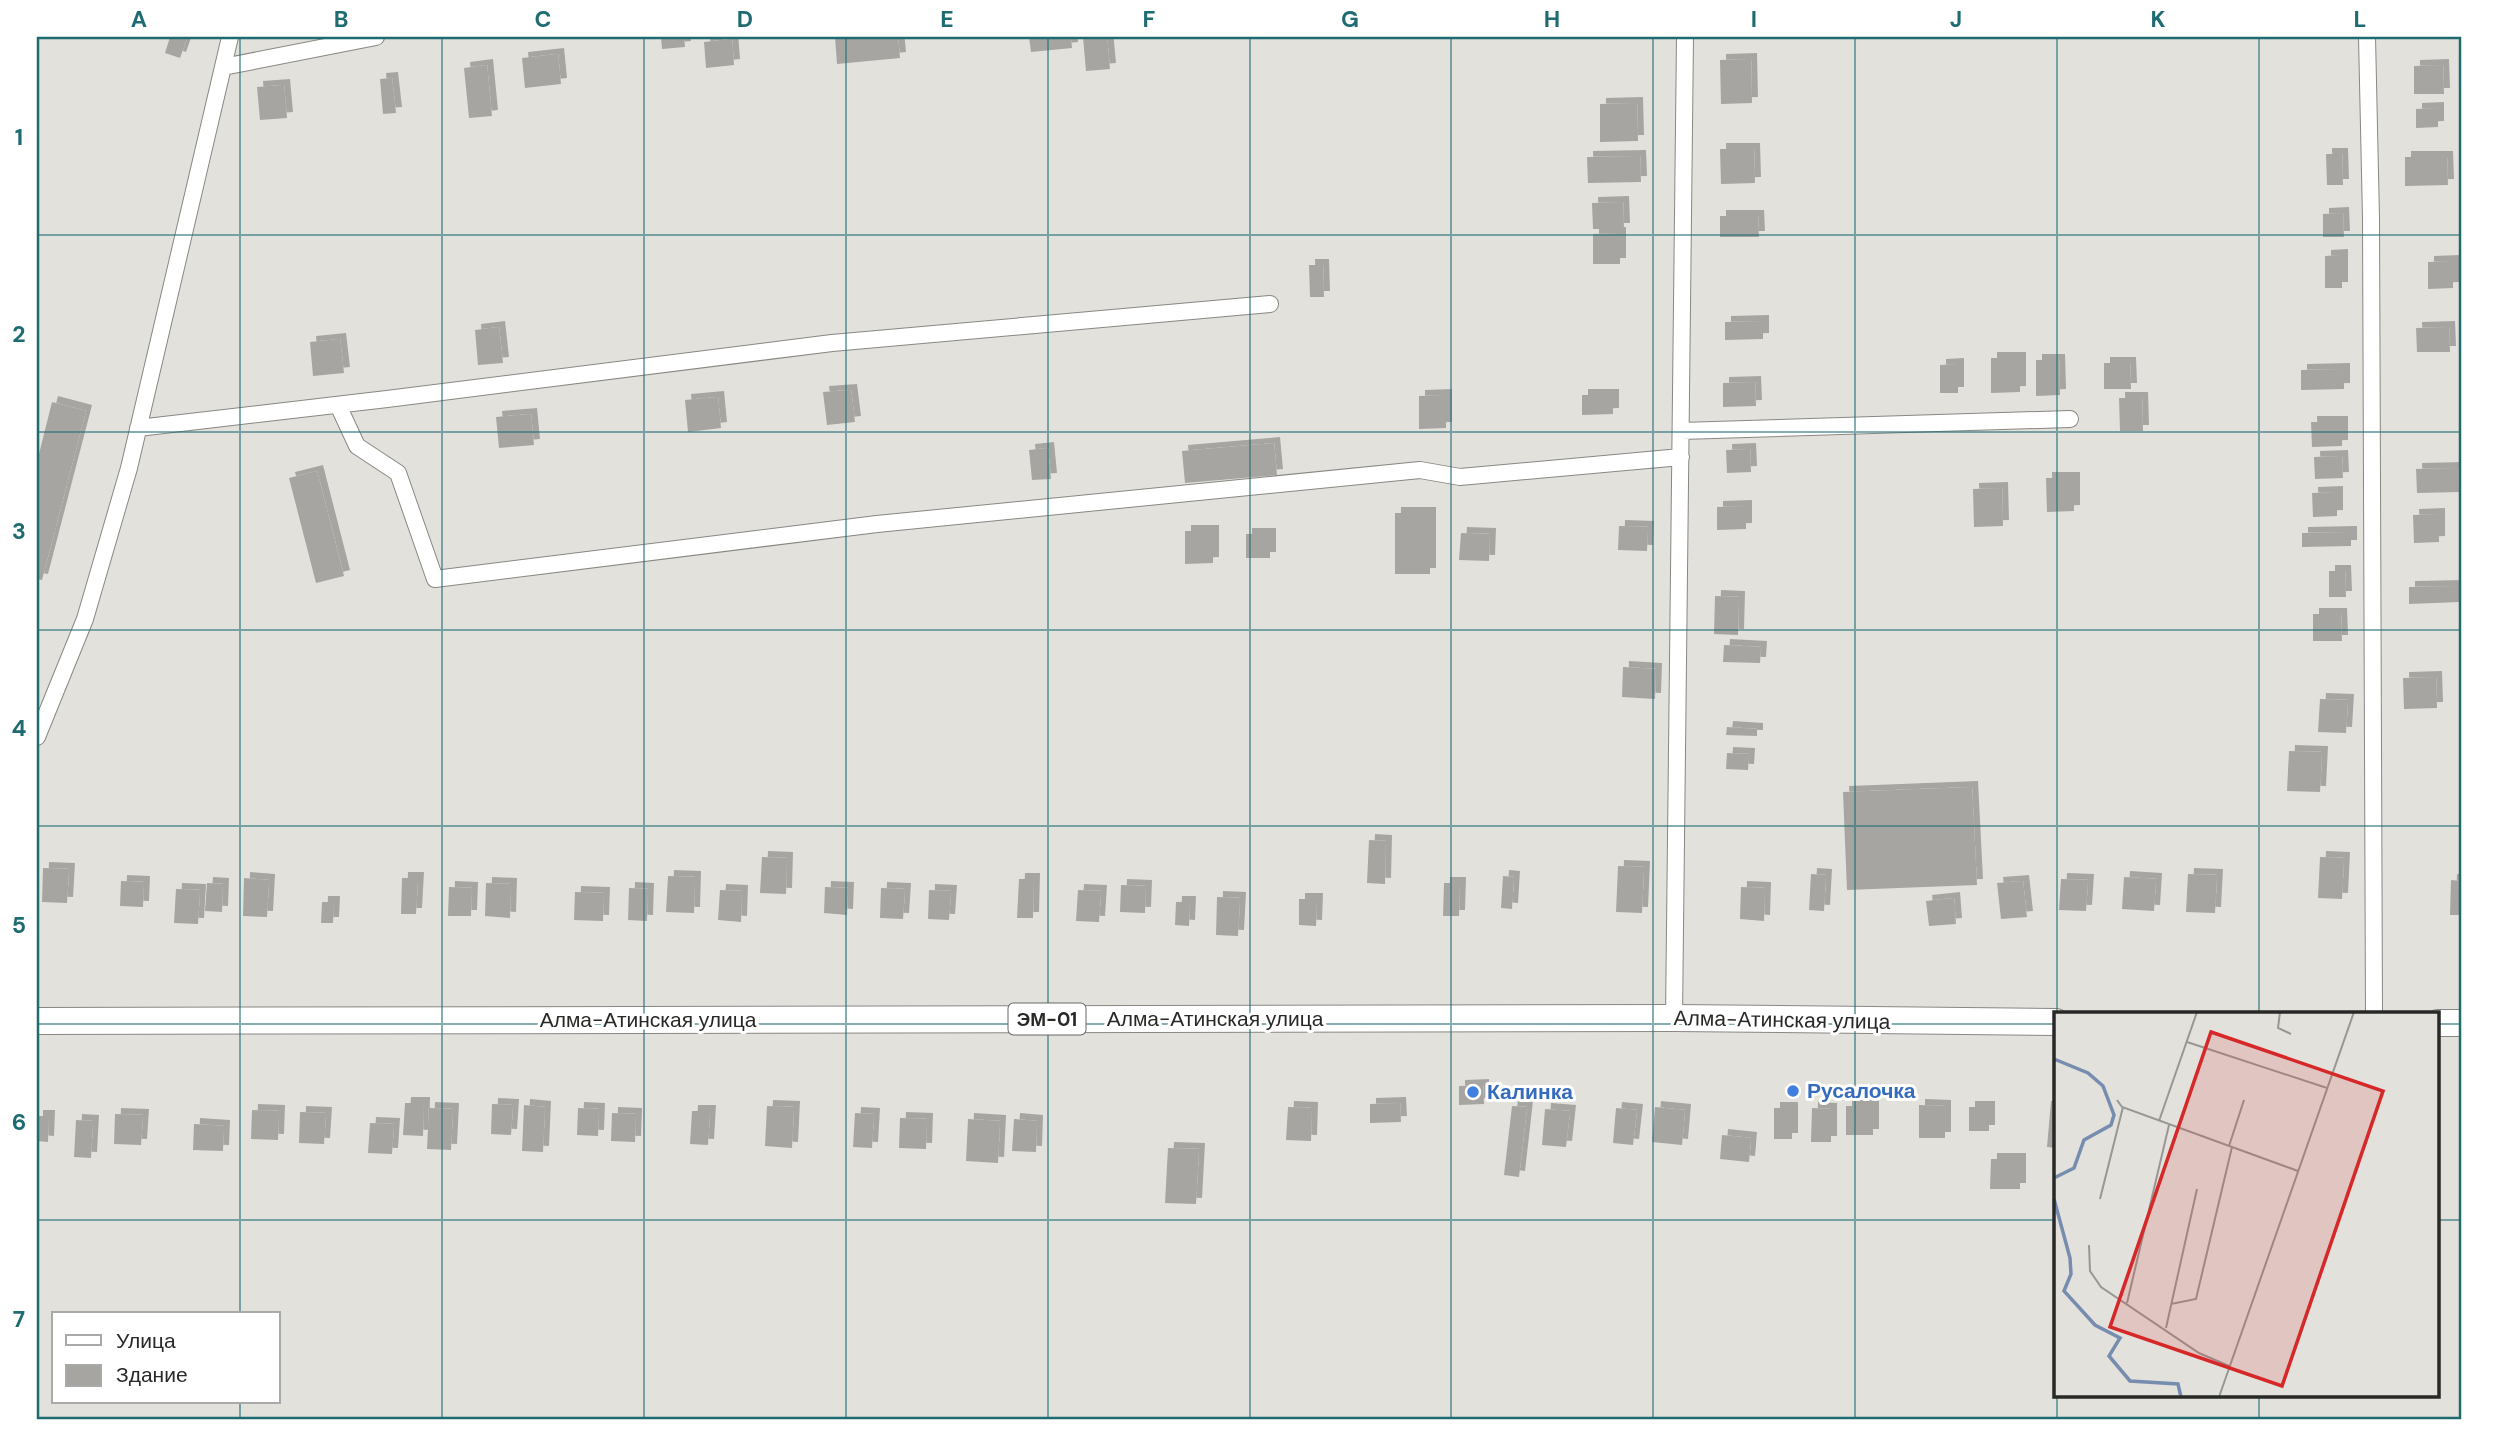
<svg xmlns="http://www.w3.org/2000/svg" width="2499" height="1456" font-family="'DM Sans',sans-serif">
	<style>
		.building { fill: #a7a5a1; filter: url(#shadow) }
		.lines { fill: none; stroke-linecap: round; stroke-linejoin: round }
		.minor-casing { stroke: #888782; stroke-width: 18 }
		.trunk-casing { stroke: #888782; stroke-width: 28 }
		.minor { stroke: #fff; stroke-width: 16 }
		.trunk { stroke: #fff; stroke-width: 26 }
		.grid { fill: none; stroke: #1f6b72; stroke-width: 2; stroke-opacity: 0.55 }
		.shop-dot { fill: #3f7fe0; stroke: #fff; stroke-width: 2.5 }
		.labels { text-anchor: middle; stroke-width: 6; stroke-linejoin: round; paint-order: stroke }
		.shield { fill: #fff; stroke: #686867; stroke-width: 2 }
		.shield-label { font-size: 19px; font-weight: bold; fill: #282826 }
		.street-label { font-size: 21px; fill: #282826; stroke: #fff }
		.shop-label { font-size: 21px; font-weight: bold; fill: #366cbe; stroke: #fff; text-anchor: start }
		.inset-river { fill: none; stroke: #778daf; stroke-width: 3.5 }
		.inset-road { fill: none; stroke: #989793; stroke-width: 2 }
		.view { fill: #d62828; fill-opacity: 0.15; stroke: #d62828; stroke-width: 3.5 }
		.inset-edge { fill: none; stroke: #282826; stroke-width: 3.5 }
		.neatline { fill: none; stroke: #1f6b72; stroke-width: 2.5 }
		.grid-label { font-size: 23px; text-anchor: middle; font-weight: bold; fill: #1f6b72 }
	</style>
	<defs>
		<filter id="shadow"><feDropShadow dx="6" dy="-6" stdDeviation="0" flood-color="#0004"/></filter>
	</defs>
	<rect width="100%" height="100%" fill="#e3e1dc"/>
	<path class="building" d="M170,37L187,38L180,58L165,53Z
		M661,37H684L685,47L662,49Z
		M835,37H898L900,58L837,64Z
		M1029,37H1071L1072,48L1031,52Z
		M1083,37H1107L1110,69L1086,71Z
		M732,39L734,65L706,68L704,42Z
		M558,54L561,84L525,88L522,58Z
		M1751,59L1752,103L1721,104L1720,60Z
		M487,65L492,116L469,118L464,68Z
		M2443,65L2444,94H2414V66Z
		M392,78L396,113L383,114L380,79Z
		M284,85L287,118L260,120L257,87Z
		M1637,103L1638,141L1600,142V104Z
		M2438,108V127L2416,128V109Z
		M1720,149H1754L1755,183L1721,184Z
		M2326,154H2342L2343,185H2327Z
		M1640,156L1641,182L1588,183L1587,157Z
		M2405,157H2447L2448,185L2405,186Z
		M1623,202L1624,229H1593L1592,203Z
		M2343,213L2344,237H2323V214Z
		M1720,216H1758L1759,237H1720Z
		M1620,233V264H1593V234Z
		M2342,255V288H2325V256Z
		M2453,261V288L2428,289V262Z
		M1309,265H1323L1324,297H1310Z
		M1763,321V339L1725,340V322Z
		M499,327L503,363L478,365L475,330Z
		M2449,327L2450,352H2417L2416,328Z
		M340,339L344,373L313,376L310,342Z
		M1991,358H2020V392L1991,393Z
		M2036,360H2059L2060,395L2036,396Z
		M2104,363H2130L2131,389H2104Z
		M1958,364V393H1940V365Z
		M2344,369V389L2301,390V370Z
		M1755,382L1756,406L1723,407V383Z
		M851,390L855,422L827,425L823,392Z
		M1446,395V428L1419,429V396Z
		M1582,395H1613V414L1582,415Z
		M718,397L721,428L688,432L685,400Z
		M2119,398H2142L2143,431H2120Z
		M52,402L86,411L42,580L37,579V462Z
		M531,414L534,445L499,448L496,417Z
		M2311,422H2342V446L2312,447Z
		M1274,443L1277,475L1185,483L1182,451Z
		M1048,448L1051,479L1032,480L1029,450Z
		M1750,449L1751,472L1727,473L1726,450Z
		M2342,456L2343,478L2315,479L2314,457Z
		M2458,468L2459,492L2417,493L2416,469Z
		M317,471L344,576L316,583L289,478Z
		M2046,478H2074V511L2047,512Z
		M2002,488L2003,526L1974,527L1973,489Z
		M2337,492V516L2313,517L2312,493Z
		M1746,506V529L1717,530V507Z
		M1395,513H1430V574H1395Z
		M2439,514V542L2414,543L2413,515Z
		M1619,526L1648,527L1647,551L1618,550Z
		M1185,531H1213V563L1185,564Z
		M2351,532V546L2302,547V533Z
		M1461,533L1490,534L1489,561L1459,560Z
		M1246,534H1270V558H1246Z
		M2329,571H2345L2346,597H2329Z
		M2459,586L2460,602L2409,604V587Z
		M1715,596L1739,597L1738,635L1714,634Z
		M2313,614H2341L2342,641H2313Z
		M1724,645L1761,647L1760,663L1723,662Z
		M1623,667L1656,669L1655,699L1622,697Z
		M2436,677L2437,708L2404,709L2403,678Z
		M2320,699L2348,700L2346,733L2318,732Z
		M1727,727L1757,729V736L1726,735Z
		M2289,751L2322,752L2320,792L2287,791Z
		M1727,753L1749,754L1748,770L1726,769Z
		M1972,787L1977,885L1847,890L1843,792Z
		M1369,840L1386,841L1385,884L1367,883Z
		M762,857L787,858L786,894L760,893Z
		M2320,857L2344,858L2342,899L2318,898Z
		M1618,866L1644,867L1642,913L1616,912Z
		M43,868L69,869L67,903L42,902Z
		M1811,874L1826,875L1824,911L1809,910Z
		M2188,874L2217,875L2215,913L2186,912Z
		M668,876L695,877L694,913L666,912Z
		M1503,876L1514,877L1512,909L1501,908Z
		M2124,877L2156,879L2154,911L2122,909Z
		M244,878L269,880L267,917L243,916Z
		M402,878H418L416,914H401Z
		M1019,879H1034L1033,918H1017Z
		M2061,879L2088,880L2086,911L2059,910Z
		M2451,880L2462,881V915H2450Z
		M121,881L144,882L143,907L120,906Z
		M2023,881L2027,917L2001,919L1997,883Z
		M207,883L223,884L222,912L205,911Z
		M486,883L511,884L510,918L485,916Z
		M1444,883H1460L1459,916H1443Z
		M1121,885L1146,886L1145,913L1120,912Z
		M449,887L472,888L471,916H448Z
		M825,887L848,888L847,915L824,913Z
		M1741,887L1765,888L1764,921L1740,919Z
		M629,888L648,889L647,921L628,920Z
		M881,888L905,889L903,919L880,918Z
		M176,889L200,890L198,924L174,923Z
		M720,890L742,891L741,922L718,920Z
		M929,890L951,891L949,920L928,919Z
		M1078,890L1101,891L1099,922L1076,921Z
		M575,892L604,893L603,921L574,920Z
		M1217,897L1240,898L1238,936L1216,935Z
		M1954,898L1956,924L1929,926L1926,901Z
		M1299,899H1317L1316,926L1299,925Z
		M322,902H334L333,923H321Z
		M1176,902H1190L1189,926L1175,925Z
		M1483,1085L1484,1104L1459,1105V1086Z
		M2051,1101H2056V1148L2047,1147Z
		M405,1103H424L423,1136L403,1135Z
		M1400,1103L1401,1122L1370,1123V1104Z
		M492,1104L513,1105L511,1135L491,1134Z
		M524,1105L545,1107L543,1152L522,1151Z
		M1919,1105L1945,1106V1138H1919Z
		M767,1106L794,1107L792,1148L765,1146Z
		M1512,1106L1527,1107L1519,1177L1504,1175Z
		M1846,1106H1873V1135H1846Z
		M1288,1107L1312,1108L1311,1141L1286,1140Z
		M1655,1107L1685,1110L1682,1145L1652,1142Z
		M1969,1107H1989V1131H1969Z
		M429,1108L453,1109L451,1150L427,1149Z
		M578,1108L599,1109L598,1136L577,1135Z
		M1616,1108L1637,1110L1633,1145L1613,1143Z
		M1774,1108H1792V1139H1774Z
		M1812,1108L1831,1109V1142H1811Z
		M1545,1109L1570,1111L1566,1147L1542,1145Z
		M252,1110L279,1111L278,1140L251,1139Z
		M692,1111H710L708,1145L690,1144Z
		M300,1112L326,1113L324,1144L299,1143Z
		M612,1113L636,1114L635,1142L611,1141Z
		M855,1113L874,1114L872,1148L853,1147Z
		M115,1114L143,1115L141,1145L114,1144Z
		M37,1116H49L48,1142L37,1141Z
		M900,1118L927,1119L926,1149L899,1148Z
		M968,1119L1000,1121L998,1163L966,1161Z
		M1014,1119L1037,1121L1036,1152L1012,1151Z
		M76,1120L93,1121L91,1158L74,1157Z
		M370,1123L394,1124L392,1154L368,1153Z
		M194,1124L224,1126L223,1151L193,1150Z
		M1722,1135L1751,1138L1749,1162L1720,1159Z
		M1168,1148L1199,1149L1196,1204L1165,1203Z
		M1991,1159H2020V1189H1990Z"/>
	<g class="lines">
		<defs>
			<path id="minor" d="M2367,37L2371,218L2374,1013
				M223,67L376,37
				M338,405L357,446L398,473L435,579L877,524L1420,470L1460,477L1681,457
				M138,428L387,399L832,343L1270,304
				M1681,431L2070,419
				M37,737L85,619L129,468L230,37
				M1674,1018L1685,37"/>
			<path id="trunk" d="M37,1021L1674,1018L2056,1022
				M2438,1023H2462"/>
		</defs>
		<use href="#minor" class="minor-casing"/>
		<use href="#trunk" class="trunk-casing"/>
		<use href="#minor" class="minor"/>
		<use href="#trunk" class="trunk"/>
	</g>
	<path class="grid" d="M240,37V1314M442,37V1419M644,37V1419M846,37V1419M1048,37V1419M1250,37V1419M1451,37V1419M1653,37V1419M1855,37V1419M2057,37V1013M2259,37V1013M37,235H2462M37,432H2462M37,630H2462M37,826H2462M37,1024H2056M2438,1024H2462M37,1220H2056M2438,1220H2462M2057,1395V1419M2259,1395V1419M240,1402V1419"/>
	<g class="shop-dot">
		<circle cx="1793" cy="1091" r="7"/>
		<circle cx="1473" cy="1092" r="7"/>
	</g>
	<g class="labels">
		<rect class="shield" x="1008.5" y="1003.5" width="77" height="31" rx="5"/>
		<g class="shield-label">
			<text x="1047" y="1026">ЭМ-01</text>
		</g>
		<g class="street-label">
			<text x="1215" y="1026">Алма-Атинская улица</text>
			<text x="648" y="1027">Алма-Атинская улица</text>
			<text transform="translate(1782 1020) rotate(1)" y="7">Алма-Атинская улица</text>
		</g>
		<g class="shop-label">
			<text x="1807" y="1098">Русалочка</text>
			<text x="1487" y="1099">Калинка</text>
		</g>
	</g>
	<g transform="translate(2054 1012)">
		<rect width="385" height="385" fill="#e3e1dc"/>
		<path class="inset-river" d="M0,47L34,61L49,74L60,103L57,113L30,128L20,156L0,166M0,187L16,246L17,262L10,279L41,313L66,326L55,344L76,369L124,372L127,385"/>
		<path class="inset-road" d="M226,0L224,16L237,22M133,30L273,76M63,88L68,95L244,159M105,109L143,0M175,134L190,88M46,187L69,95M35,233L36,259L47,275L145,341L175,354M73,291L115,113M117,292L142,287L178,135M112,316L143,177M165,385L300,0"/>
		<path class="view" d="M157,20L329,79L228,374L56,315Z"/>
		<rect width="385" height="385" class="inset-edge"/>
	</g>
	<rect width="2499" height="1456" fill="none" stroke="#ffffff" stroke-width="77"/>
	<rect x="52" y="1312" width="228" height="91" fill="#ffffff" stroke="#a9a9a8" stroke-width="2"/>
	<rect x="66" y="1335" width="35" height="10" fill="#ffffff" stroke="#a9a9a8" stroke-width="2"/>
	<text x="116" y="1348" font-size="21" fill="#282826">Улица</text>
	<rect x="66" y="1365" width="35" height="21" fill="#a7a5a1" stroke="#a9a9a8" stroke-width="2"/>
	<text x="116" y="1382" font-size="21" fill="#282826">Здание</text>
	<rect x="38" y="38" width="2422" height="1380" class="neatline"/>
	<g class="grid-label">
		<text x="139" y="27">A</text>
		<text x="341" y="27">B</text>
		<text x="543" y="27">C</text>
		<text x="745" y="27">D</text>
		<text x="947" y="27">E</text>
		<text x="1149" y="27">F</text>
		<text x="1350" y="27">G</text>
		<text x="1552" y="27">H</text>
		<text x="1754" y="27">I</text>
		<text x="1956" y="27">J</text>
		<text x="2158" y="27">K</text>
		<text x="2360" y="27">L</text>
		<text x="19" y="145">1</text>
		<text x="19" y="342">2</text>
		<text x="19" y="539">3</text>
		<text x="19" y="736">4</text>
		<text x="19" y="933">5</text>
		<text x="19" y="1130">6</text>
		<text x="19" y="1327">7</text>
	</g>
</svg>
